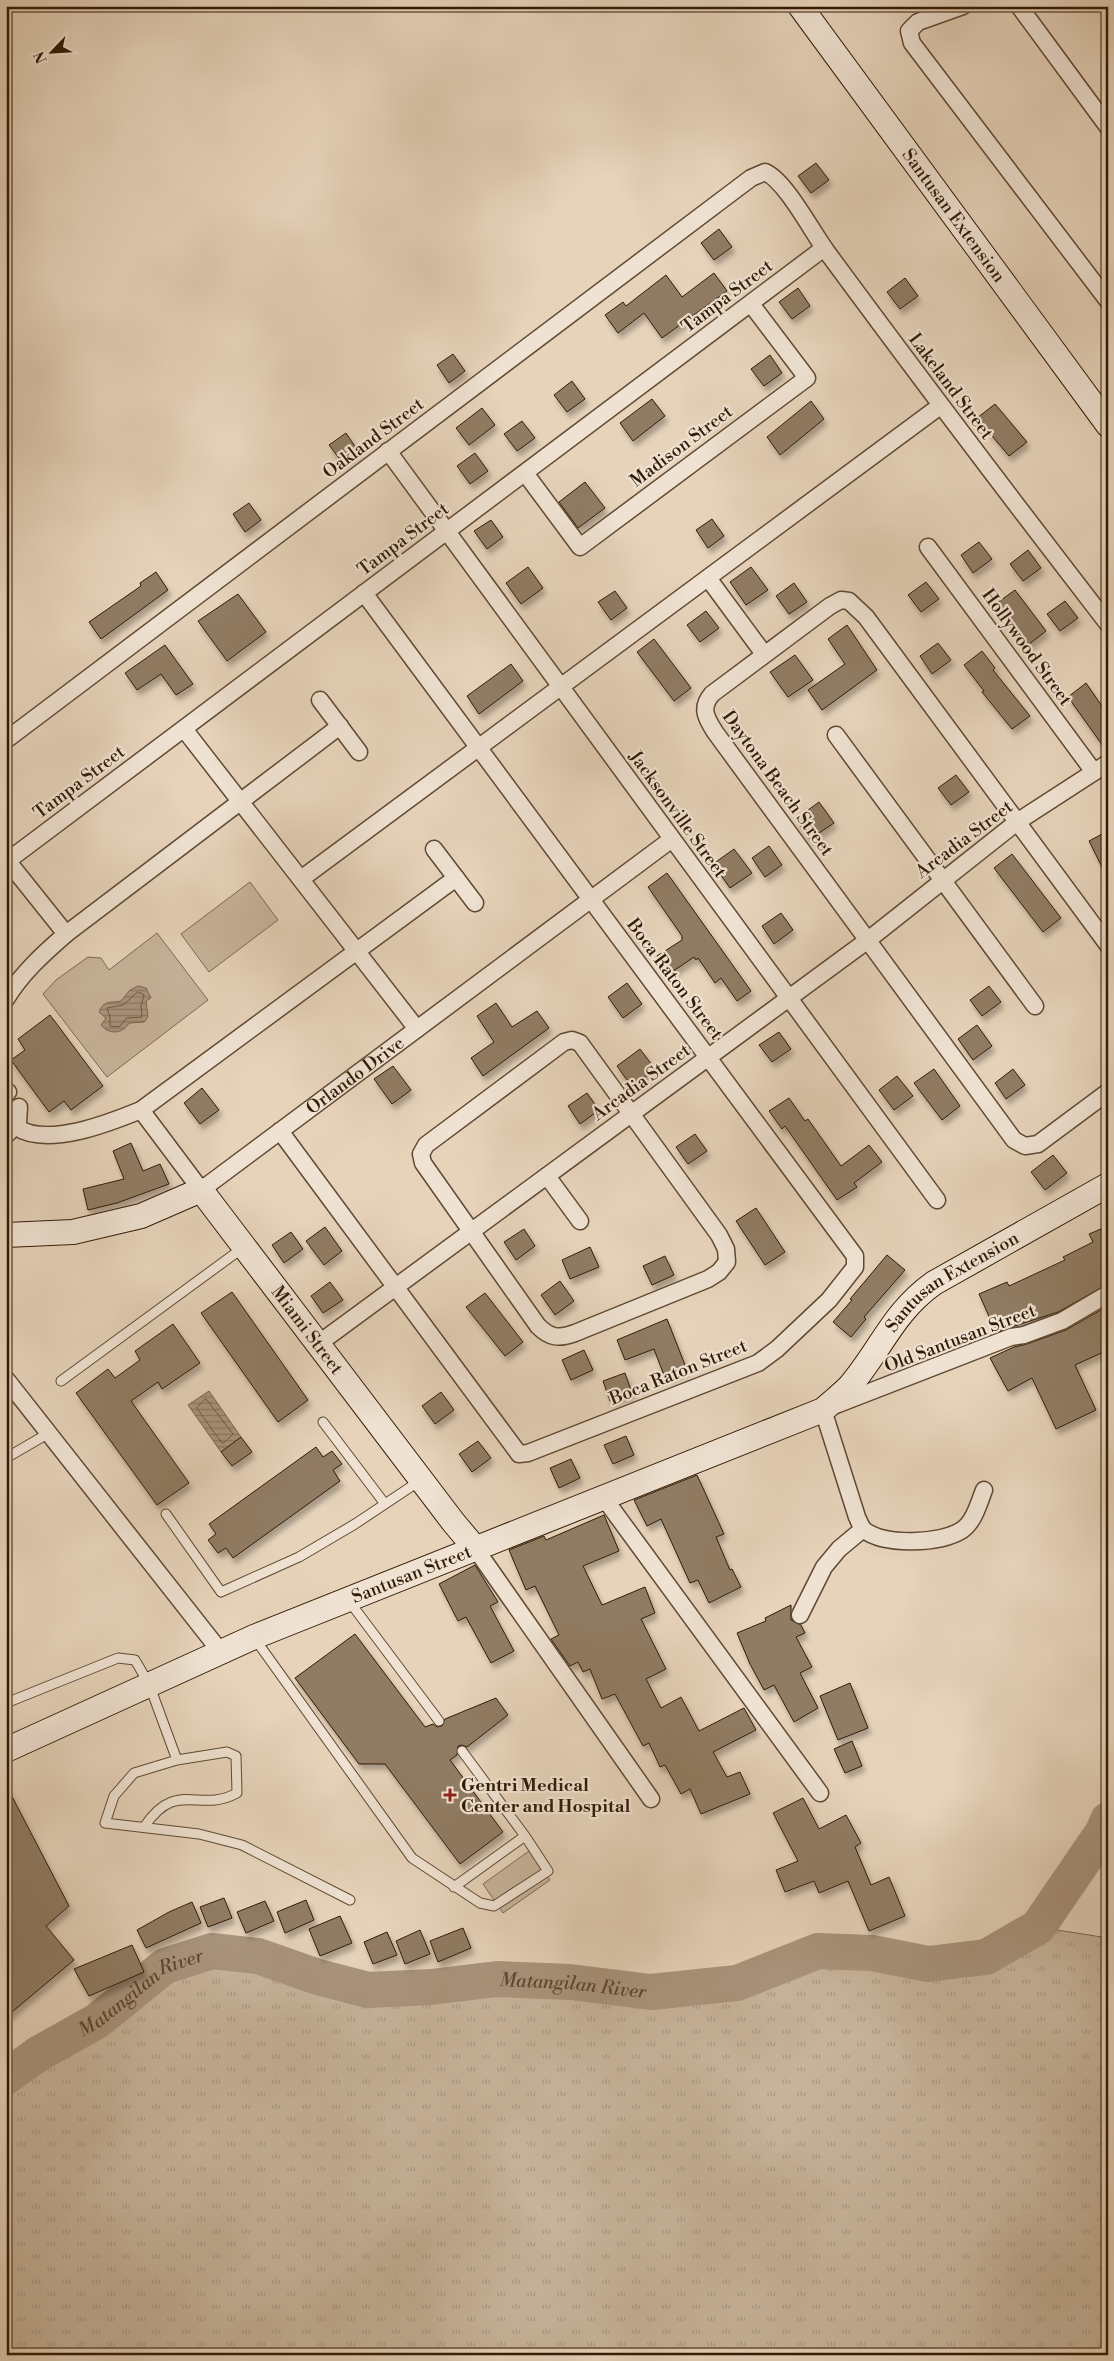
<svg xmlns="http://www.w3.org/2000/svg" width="1114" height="2361" font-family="'Libre Bodoni',serif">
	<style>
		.grass { fill: url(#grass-tufts); stroke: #7c6850 }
		.pitch { fill: #c7b49b; stroke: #7c6850 }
		.water { fill: url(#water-rules); stroke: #79644c }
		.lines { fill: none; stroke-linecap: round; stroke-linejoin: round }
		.shore { stroke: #6e5840; stroke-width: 1 }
		.river { stroke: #a9947c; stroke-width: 36 }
		.building { fill: #907b63; stroke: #321b05; filter: url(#shadow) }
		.lane-casing { stroke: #5f4932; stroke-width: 11 }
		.street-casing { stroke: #5f4932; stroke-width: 19 }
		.secondary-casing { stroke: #321b05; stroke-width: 26 }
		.lane { stroke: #efe2d2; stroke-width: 9 }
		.street { stroke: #efe2d2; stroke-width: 16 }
		.secondary { stroke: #efe2d2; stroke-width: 24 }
		.poi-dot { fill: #8f2418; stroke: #efe2d2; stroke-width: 2 }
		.labels { text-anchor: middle; stroke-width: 4.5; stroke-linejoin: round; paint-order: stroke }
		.street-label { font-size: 18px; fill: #321b05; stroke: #efe2d2 }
		.poi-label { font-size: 18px; font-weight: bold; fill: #321b05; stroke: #efe2d2; text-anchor: start }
		.water-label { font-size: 19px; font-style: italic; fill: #5c452f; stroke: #efe2d2 }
	</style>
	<defs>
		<pattern id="grass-tufts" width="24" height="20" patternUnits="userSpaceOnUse" patternTransform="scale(1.25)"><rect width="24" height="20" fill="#c7b49b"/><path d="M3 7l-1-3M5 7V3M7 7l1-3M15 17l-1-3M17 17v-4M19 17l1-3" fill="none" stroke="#ab9a84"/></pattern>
		<pattern id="water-rules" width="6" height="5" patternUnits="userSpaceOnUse" patternTransform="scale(1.25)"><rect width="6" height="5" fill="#a9947c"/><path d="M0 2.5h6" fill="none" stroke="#8a7864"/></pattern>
		<filter id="shadow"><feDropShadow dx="3" dy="5.5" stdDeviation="2.5" flood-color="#0004"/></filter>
	</defs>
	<rect width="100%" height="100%" fill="#e6d3ba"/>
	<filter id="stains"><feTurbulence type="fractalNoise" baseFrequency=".004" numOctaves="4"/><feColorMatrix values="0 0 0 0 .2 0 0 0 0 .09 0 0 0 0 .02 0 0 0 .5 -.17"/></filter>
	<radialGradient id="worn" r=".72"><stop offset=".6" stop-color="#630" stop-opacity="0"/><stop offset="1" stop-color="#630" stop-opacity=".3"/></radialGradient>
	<path class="grass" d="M1038,1927L1108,1938V2355H6V2077L38,2054L97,2021L165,1966L212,1951L258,1956L318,1977L368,1990L497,1979L651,1992L737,1983L818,1951L928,1964L986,1957Z"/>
	<path class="pitch" d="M250,882L278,920L209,972L181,934Z
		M157,933L208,1000L107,1077L43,994L56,980L88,957L101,958L109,970Z
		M529,1851L550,1880L503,1913L483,1884Z"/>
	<path class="water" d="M138,986L146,988L151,998L146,1001L148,1017L144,1022L129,1023C123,1034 109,1035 101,1025L106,1018L99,1012C104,1000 110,1003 121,1001L130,990Z
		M209,1391L241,1437L221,1452L188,1405Z"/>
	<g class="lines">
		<path class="shore" d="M138,992L144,995L141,1006L142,1017L127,1018L119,1027L110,1026V1017L107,1008L123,1005Z
			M206,1399L233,1434L224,1443L221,1442L197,1408Z"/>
		<path class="river" id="s1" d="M6,2077L38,2054L97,2021L165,1966L212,1951L258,1956L318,1977L368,1990L431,1987L497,1979L570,1982L651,1992L737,1983L818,1951L872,1953L928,1964L986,1957L1038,1927L1103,1832L1108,1820"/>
	</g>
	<path class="building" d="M816,163L829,180L811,193L798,176Z
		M719,229L732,247L714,260L701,243Z
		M714,273L727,291L662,338L644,313L618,333L605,315L623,302L626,306L666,275L682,297Z
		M905,278L918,296L900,309L887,292Z
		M798,288L810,306L792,319L779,302Z
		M453,354L465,371L449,383L437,365Z
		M770,355L782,373L764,386L751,369Z
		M572,381L585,399L567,412L554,395Z
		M652,399L665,416L633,441L620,423Z
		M811,401L824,419L780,455L767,437Z
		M995,404L1027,442L1009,456L977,418Z
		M482,408L495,425L469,445L456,428Z
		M522,421L535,438L517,451L504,434Z
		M346,433L358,451L342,462L329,445Z
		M475,453L488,471L470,484L457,466Z
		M585,482L605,508L578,528L559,502Z
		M249,503L261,520L245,532L233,514Z
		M712,519L724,536L708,548L696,530Z
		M491,520L503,537L487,549L474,531Z
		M979,542L992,559L973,573L961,555Z
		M1028,550L1041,568L1023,581L1010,564Z
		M528,567L543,588L521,604L506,583Z
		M751,567L768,590L746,605L730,582Z
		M156,572L168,590L101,639L89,622L141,586L140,583Z
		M926,582L939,599L921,612L908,595Z
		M794,583L807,602L789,614L776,596Z
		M1015,590L1046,631L1028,645L997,603Z
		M615,591L627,608L611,620L598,602Z
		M238,594L266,632L227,661L198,621Z
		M1065,601L1078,618L1060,631L1047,614Z
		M706,611L719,628L700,642L687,625Z
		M847,625L877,670L822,710L808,690L845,664L828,639Z
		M654,639L691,688L674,701L637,652Z
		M938,643L951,660L932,674L920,656Z
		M165,645L193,684L176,695L161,674L137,690L125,673Z
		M982,651L995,668L993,670L1030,716L1012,729L982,692L984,691L964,665Z
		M795,655L813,680L788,697L770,672Z
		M511,664L523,681L479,714L467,696Z
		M1086,683L1108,715V753L1068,697Z
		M956,775L969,792L951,805L938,788Z
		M819,802L834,823L810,839L796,819Z
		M1108,831V879L1089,841Z
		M769,846L782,865L765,877L752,858Z
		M734,849L752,873L730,888L713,864Z
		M1012,854L1061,918L1043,932L994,868Z
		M667,873L751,991L737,1001L721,978L715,983L698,958L696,960L694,957L669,974L657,956L682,940V936L648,887Z
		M781,913L793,930L774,944L762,926Z
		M627,983L642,1004L623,1018L608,997Z
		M989,986L1001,1002L982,1016L970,1000Z
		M496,1003L512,1027L537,1011L549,1028L483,1076L471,1058L494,1042L477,1016Z
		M50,1015L103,1086L71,1110L64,1101L49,1112L11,1060L25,1050L18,1039Z
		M977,1025L992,1046L973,1060L958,1039Z
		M779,1032L791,1049L772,1062L759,1045Z
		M640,1049L655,1069L632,1087L617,1066Z
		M393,1066L411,1090L392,1104L374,1079Z
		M934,1069L960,1106L942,1120L914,1083Z
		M1013,1069L1025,1085L1006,1099L995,1083Z
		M897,1076L913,1096L894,1110L879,1090Z
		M202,1088L219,1110L200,1124L184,1103Z
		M587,1093L599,1110L580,1124L568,1106Z
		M789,1098L805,1121L808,1119L841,1166L869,1145L882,1162L854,1183L857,1187L837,1200L785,1126L782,1129L769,1111Z
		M695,1134L707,1151L688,1164L676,1147Z
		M131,1143L143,1171L160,1164L169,1184L117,1203L88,1210L83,1189L124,1179L113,1151Z
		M1053,1155L1067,1173L1045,1190L1031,1172Z
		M756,1208L785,1252L765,1265L736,1221Z
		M1108,1226V1284L1058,1312L996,1332L979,1294L1007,1282L1009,1286L1065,1260L1063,1257L1093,1242L1089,1234Z
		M325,1227L342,1251L324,1265L306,1241Z
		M524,1229L535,1246L516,1260L504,1242Z
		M291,1232L303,1249L284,1263L272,1245Z
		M590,1247L599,1267L570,1279L562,1260Z
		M887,1255L905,1270L864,1317L866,1319L851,1337L833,1322L852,1300L850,1299Z
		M665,1256L674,1275L652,1285L643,1266Z
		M560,1281L574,1301L555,1315L541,1295Z
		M330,1282L343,1300L323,1313L311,1296Z
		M232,1292L308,1400L278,1422L201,1313Z
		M485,1293L523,1342L505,1356L466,1307Z
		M1108,1306V1350L1075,1365L1096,1410L1056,1429L1032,1378L1008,1391L990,1358L1014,1347L1027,1344L1066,1330Z
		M667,1319L687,1370L665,1378L654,1349L625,1360L617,1340Z
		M173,1324L200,1363L162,1389L158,1382L131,1401L189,1483L157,1505L76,1393L108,1369L115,1378L140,1360L135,1351Z
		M584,1350L593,1370L571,1380L562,1360Z
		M625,1373L632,1393L610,1401L603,1381Z
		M441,1392L454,1410L435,1424L422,1406Z
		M626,1436L634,1455L613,1464L604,1445Z
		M241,1437L252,1452L232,1466L221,1452Z
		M478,1441L491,1458L472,1472L459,1454Z
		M316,1447L323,1457L332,1451L342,1464L333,1470L340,1481L233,1558L226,1548L218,1553L208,1540L216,1534L209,1524Z
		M571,1459L580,1478L559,1488L550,1468Z
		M697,1475L724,1534L716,1537L730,1570L732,1569L741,1587L709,1603L698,1580L690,1583L661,1519L647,1526L634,1500Z
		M604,1515L619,1551L583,1566L602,1605L645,1587L655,1613L641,1619L666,1669L646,1679L661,1708L681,1697L699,1731L744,1708L756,1730L713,1752L727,1777L740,1772L750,1794L701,1814L690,1789L681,1794L665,1765L660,1767L649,1743L643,1746L615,1694L602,1699L590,1669L583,1672L578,1662L570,1666L551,1639L559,1635L535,1586L526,1590L509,1550L544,1536L546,1540Z
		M475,1565L498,1602L490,1606L514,1651L491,1663L466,1617L458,1621L439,1584Z
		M791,1605V1620L801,1625L805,1633L796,1637L812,1667L800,1673L818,1708L794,1722L774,1685L764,1690L750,1664L737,1633L766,1621L765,1618Z
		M355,1634L425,1727L433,1724L437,1727L442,1726L445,1719L496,1698L508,1715L467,1747L462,1745L458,1746L457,1755L450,1760L503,1832L460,1864L385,1764H359L295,1678Z
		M850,1683L868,1728L838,1740L820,1696Z
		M852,1741L862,1766L845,1773L834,1749Z
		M6,1785L69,1906L46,1926L74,1960L6,2017Z
		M803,1798L819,1829L846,1815L861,1843L855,1847L871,1885L889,1877L905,1916L869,1931L848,1881L819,1893L814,1881L785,1892L776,1870L798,1861L773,1813Z
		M224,1898L232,1918L208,1927L200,1907Z
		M306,1900L314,1920L285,1933L277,1912Z
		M265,1901L274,1921L246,1933L237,1912Z
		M192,1902L201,1923L146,1948L137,1930L169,1912Z
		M340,1916L352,1943L320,1956L309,1929Z
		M463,1928L471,1948L438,1962L430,1941Z
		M420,1930L430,1954L405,1964L396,1941Z
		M387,1932L397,1955L373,1964L364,1942Z
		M132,1945L144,1972L89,1996L74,1969Z"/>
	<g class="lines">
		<defs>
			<path id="lane" d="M61,1381L244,1247
				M323,1422L385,1504
				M6,1458L49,1433
				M166,1514L221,1592L299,1557L355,1524L421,1480
				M349,1601L439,1721
				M255,1639L412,1858L480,1903L494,1906L548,1871L525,1836L462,1751
				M6,1703L118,1658L135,1660L149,1684L177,1760
				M144,1827C177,1778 198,1814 237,1793L236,1756L227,1752L177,1760L134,1773L114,1796L105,1823L199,1834L242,1845L350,1900
				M454,1887L525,1836"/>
			<g id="street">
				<path d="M963,6L918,22L909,31L912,43L1108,301"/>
				<path d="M1019,6L1108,127"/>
				<path d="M388,451L937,1200"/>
				<path d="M525,473L580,547L807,378L751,304"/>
				<path d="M928,547L1094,772"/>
				<path d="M708,578L764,654"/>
				<path d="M320,700L359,752"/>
				<path d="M184,729L417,1029"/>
				<path d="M836,735L1035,1006"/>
				<path d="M6,740L751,178L765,172C786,181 812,232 827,252C919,377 1013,501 1108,624"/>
				<path d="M434,849L475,903"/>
				<path d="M6,859L66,934"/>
				<path d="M6,862L824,248"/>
				<path d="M301,879L940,406"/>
				<path d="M1108,945L866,617L849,601L841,600L830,606L712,694C700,708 706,718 715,732L1014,1140L1025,1146L1038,1144L1108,1092"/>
				<path d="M6,999C22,973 43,954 66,934L340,726"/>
				<path d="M572,1040L580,1043L719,1235L726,1249L727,1262L719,1272L708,1279L575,1333C559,1339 550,1338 538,1326L423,1163L421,1154L426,1145L564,1042Z"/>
				<path d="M6,1091L8,1092"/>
				<path id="s2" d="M141,1110L201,1190L672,839"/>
				<path d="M16,1127C47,1148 109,1123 141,1110L456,878"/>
				<path d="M280,1131L519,1454L528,1453L758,1363L777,1349L829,1300L855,1267V1256L364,593"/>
				<path d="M6,1135L18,1123L19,1107"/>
				<path d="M547,1176L580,1221"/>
				<path d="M318,1344L868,940L1017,822L1108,763"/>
				<path d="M6,1379L220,1651"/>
				<path d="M984,1490C979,1503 974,1522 962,1530C940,1544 885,1546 864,1530C861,1527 859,1521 857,1517L823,1410L1011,1337L1024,1335L1062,1321L1108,1294"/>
				<path d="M604,1498L820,1793"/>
				<path d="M475,1548L651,1799"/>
				<path d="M800,1615L824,1567L839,1549L863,1529"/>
			</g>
			<g id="secondary">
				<path id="s3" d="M800,6L1108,425"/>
				<path id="s4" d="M6,1235L73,1232L141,1216L201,1190L454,1523L475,1548"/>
				<path id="s5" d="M6,1750L254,1637L823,1410C832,1402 841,1395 849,1387C881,1350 892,1313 934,1283L1108,1185"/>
			</g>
		</defs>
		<use href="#lane" class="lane-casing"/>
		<use href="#street" class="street-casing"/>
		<use href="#secondary" class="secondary-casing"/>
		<use href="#lane" class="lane"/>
		<use href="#street" class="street"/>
		<use href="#secondary" class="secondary"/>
	</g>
	<path class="poi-dot" d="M447.5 1787.5h5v5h5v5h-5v5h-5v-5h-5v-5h5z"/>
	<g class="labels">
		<g class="street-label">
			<text dy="6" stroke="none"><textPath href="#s3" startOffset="260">Santusan Extension</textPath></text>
			<text transform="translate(727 296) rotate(-37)" y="6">Tampa Street</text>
			<text transform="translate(951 386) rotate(53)" y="6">Lakeland Street</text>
			<text transform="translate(373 438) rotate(-37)" y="6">Oakland Street</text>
			<text transform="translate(681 446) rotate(-37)" y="6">Madison Street</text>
			<text transform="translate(403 539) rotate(-37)" y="6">Tampa Street</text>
			<text transform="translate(1027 647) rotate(54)" y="6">Hollywood Street</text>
			<text transform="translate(79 782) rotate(-37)" y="6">Tampa Street</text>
			<text transform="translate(778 783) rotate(54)" y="6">Daytona Beach Street</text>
			<text transform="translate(678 814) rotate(54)" y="6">Jacksonville Street</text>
			<text transform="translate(964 839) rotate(-37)" y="6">Arcadia Street</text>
			<text transform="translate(675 979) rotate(53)" y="6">Boca Raton Street</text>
			<text dy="6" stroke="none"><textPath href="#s2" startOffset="292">Orlando Drive</textPath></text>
			<text transform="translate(641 1082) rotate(-36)" y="6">Arcadia Street</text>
			<text dy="6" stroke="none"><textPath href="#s5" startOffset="1070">Santusan Extension</textPath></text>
			<text dy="6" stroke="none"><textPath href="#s4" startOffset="378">Miami Street</textPath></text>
			<text transform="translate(960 1338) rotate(-21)" y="6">Old Santusan Street</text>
			<text transform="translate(678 1372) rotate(-22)" y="6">Boca Raton Street</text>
			<text dy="6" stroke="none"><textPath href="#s5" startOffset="442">Santusan Street</textPath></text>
		</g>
		<g class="poi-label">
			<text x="461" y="1791">Gentri Medical<tspan x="461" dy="21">Center and Hospital</tspan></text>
		</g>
		<g class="water-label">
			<text dy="7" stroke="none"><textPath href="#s1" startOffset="611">Matangilan River</textPath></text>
			<text dy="7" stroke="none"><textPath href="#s1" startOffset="160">Matangilan River</textPath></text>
		</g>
	</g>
	<rect width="1114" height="2361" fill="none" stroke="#e6d3ba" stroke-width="25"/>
	<rect x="8" y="8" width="1099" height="2346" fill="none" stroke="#321b05" stroke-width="2.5"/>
	<rect x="12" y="12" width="1089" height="2336" fill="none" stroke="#321b05"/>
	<g transform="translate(52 52) rotate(245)" stroke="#efe2d2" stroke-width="4" paint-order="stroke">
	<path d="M0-4L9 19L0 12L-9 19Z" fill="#321b05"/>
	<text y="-8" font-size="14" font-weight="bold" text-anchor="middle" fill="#321b05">N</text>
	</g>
	<rect width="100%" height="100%" filter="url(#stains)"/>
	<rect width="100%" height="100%" fill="url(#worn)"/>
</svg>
